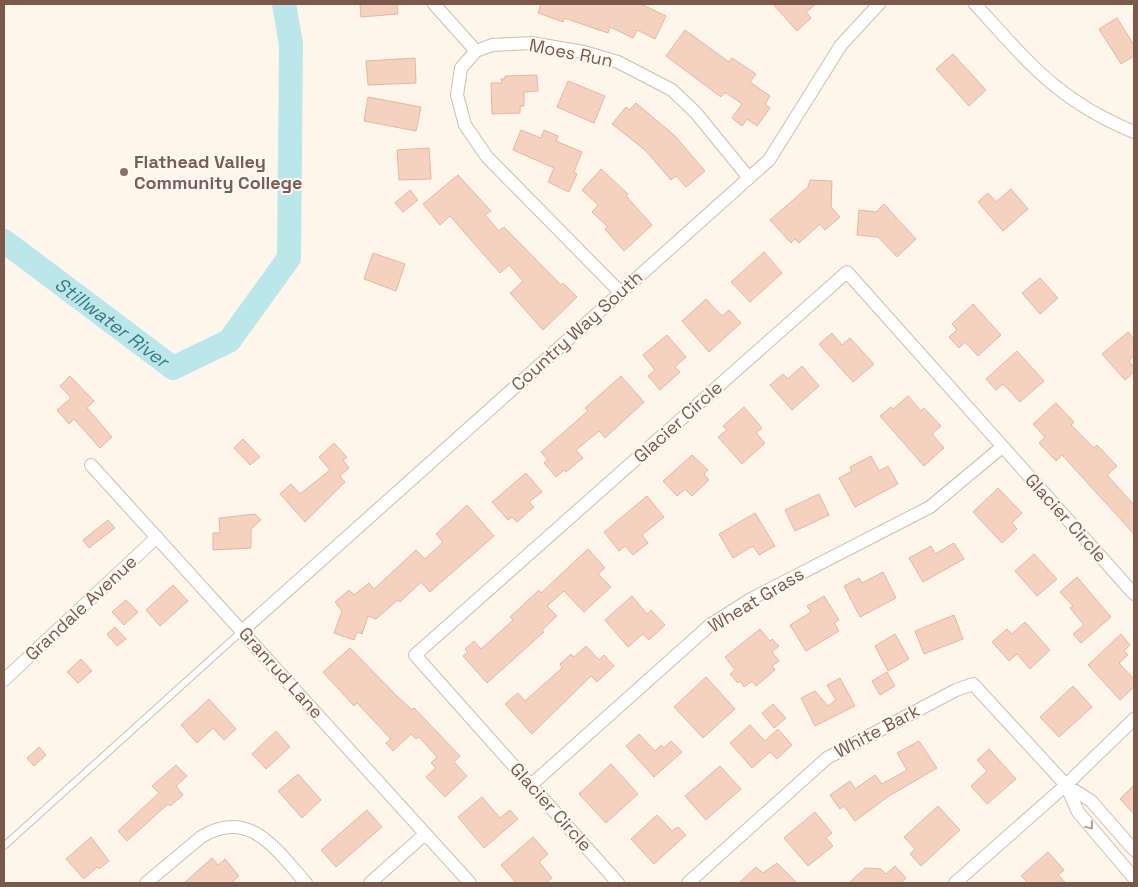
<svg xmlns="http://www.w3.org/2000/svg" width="1138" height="887" font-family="'Space Grotesk',sans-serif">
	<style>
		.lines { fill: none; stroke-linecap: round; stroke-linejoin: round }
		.river { stroke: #bce7ea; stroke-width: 24 }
		.building { fill: #f5d1c0; stroke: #e9b59f }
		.service-casing { stroke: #d2bbae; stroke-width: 8 }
		.minor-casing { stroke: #d2bbae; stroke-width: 14 }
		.service { stroke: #fff; stroke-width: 6 }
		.minor { stroke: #fff; stroke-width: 12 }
		.oneway { stroke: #b09b92 }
		.education-dot { fill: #8d6e63; stroke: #fff9f3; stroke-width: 2 }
		.labels { text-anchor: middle; stroke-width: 4; stroke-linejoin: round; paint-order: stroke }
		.street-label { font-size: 18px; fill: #7c584a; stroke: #fff9f3 }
		.education-label { font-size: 18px; font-weight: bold; fill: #785e54; stroke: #fff9f3; text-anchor: start }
		.water-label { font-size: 19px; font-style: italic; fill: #3c7c82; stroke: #fff9f3 }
	</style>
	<rect width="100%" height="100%" fill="#fef5eb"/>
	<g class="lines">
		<path class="river" id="s1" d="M4,241L173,368L229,341L289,258L291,44L284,4"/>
	</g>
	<path class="building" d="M360,4H397L398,14L361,17Z
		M541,4H641L666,16L655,39L637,30L633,38L610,27L608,33L564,18L563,22L538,13Z
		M773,4H816L806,12L811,18L797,31Z
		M1117,18L1134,45V56L1121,64L1099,29Z
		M685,30L729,62L732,58L756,74L750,82L770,96L765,104L770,108L757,126L747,119L742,126L732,118L742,104L725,92L721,97L666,56Z
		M953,54L986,90L969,106L936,69Z
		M415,58L416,83L368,85L366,61Z
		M537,75L538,91L524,92V106H520V113L492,114L491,83H502L501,79H505V76Z
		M568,81L605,96L594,123L557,107Z
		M368,97L421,107L416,131L364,121Z
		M636,103L675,136L705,171L686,187L676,176L671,180L645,150L612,124L626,107L629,110Z
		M521,130L541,138L544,130L558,136L556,141L582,152L574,172L577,174L569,192L548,182L554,168L513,150Z
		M429,148L431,179L399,180L397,150Z
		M601,169L628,194L626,196L652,225L624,251L605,229L608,227L592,212L598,205L582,190Z
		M458,175L491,211L485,215L499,231L504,227L561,285L563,283L577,297L543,330L510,293L523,281L509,265L500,273L450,216L440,225L423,204Z
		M810,180L832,181L831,207L840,217L825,230L820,224L799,243L795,239L791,243L770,220L808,187Z
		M1011,189L1028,209L1003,231L978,202L988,193L996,202Z
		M410,190L418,200L403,212L395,203Z
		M884,204L916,239L897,257L878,237L857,235L859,210L876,212Z
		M764,252L782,273L750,302L731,282Z
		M373,253L405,264L396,291L364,279Z
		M1040,278L1058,298L1040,314L1022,293Z
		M706,299L722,316L729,310L741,323L709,352L682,321Z
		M973,304L1001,335L978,356L965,342L959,348L949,337L957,330L952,324Z
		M1128,332L1134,339V356L1129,361L1134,368V372L1125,380L1102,354Z
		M832,333L842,345L850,338L874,364L853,382L819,344Z
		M667,335L686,357L675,367L680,372L660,390L648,376L655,370L643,355Z
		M1017,351L1044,381L1020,402L1003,384L996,390L986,379Z
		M802,366L819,386L792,410L770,385L783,374L788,379Z
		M70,376L94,401L87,408L112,437L100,448L74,419L69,424L57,410L71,398L60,386Z
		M621,376L644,402L605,438L599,431L576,450L583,458L566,472L564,470L556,477L544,463L548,460L541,452L588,411L585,408Z
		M908,396L921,411L924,408L941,426L932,434L944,448L924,466L880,416L891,407L893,409Z
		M1056,403L1074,422L1071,425L1094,448L1097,445L1117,466L1107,475L1134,505V534L1062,455L1056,461L1039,443L1045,437L1033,424Z
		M744,407L762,428L756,433L765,443L742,464L718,437L727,430L723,426Z
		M243,439L260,457L250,465L234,448Z
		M334,443L347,457L343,460L349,468L340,476L345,482L305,522L280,494L291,484L300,494L330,470L319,457Z
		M692,455L708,470L704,474L709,480L692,496L685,489L677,496L663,481Z
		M871,456L879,471L888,466L898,484L855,507L839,478L852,471L850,467Z
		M526,473L542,492L529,502L534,507L517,522L512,517L508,520L492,502Z
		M998,488L1022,513L1012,523L1017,529L1002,543L973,512Z
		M819,494L829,515L795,531L785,510Z
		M647,496L664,517L642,535L648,543L633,555L625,546L619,551L604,532Z
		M467,505L494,536L430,592L421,582L400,602L398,600L376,619L368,616L362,634L357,632L354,640L334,633L342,611L335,602L349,590L354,595L369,583L374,589L416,550L425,559L443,542L436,534Z
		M755,513L775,546L759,555L753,546L733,558L719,534Z
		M255,514L261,520L251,529V548L213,550V533H220L219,518Z
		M108,520L115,528L89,548L83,540Z
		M954,543L964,559L923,582L909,558L931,546L935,554Z
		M588,549L605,568L598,574L611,587L584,612L564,591L547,606L557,616L542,630L544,632L487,683L463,656L468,652L465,649L474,641L481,649L513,620L510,617L539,590L541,593Z
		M1034,554L1057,579L1037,596L1015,571Z
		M883,572L896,598L860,617L844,586L859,578L862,583Z
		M1077,577L1111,617L1081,643L1073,634L1084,625L1070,608L1073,606L1060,592Z
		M173,585L188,601L160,626L146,610Z
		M632,596L647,614L651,610L665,625L649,640L643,634L628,647L605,620Z
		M824,596L839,620L834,623L839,631L806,651L790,625L811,612L807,606Z
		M126,600L138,612L124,625L112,612Z
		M954,615L963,639L924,654L915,631Z
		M1025,622L1050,650L1030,669L1017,654L1009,661L992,642L1007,629L1012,634Z
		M115,627L126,639L117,646L107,634Z
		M760,629L770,641L772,639L779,646L772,652L779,661L772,666L775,670L756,686L752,681L744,687L740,681L738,683L730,674L735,670L725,657Z
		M895,634L909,659L888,671L875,646Z
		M1121,634L1130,645L1124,651L1128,655L1119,663L1134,679V687L1120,700L1088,665Z
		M586,646L599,660L604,655L614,666L597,682L591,676L532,734L505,704L518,693L525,701L562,668L560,664L571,654L574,657Z
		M350,648L395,694L412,710L414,708L460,756L454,762L467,776L445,797L426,777L436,768L431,763L437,757L419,737L416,739L411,734L393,751L386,743L391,739L357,703L354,706L323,672Z
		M81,659L92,671L78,683L67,672Z
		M887,672L895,686L880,695L872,681Z
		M706,677L735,709L703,738L674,707Z
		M840,678L855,706L815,726L801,698L815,691L828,706L836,700L827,685Z
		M1073,686L1092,707L1059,737L1040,717Z
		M209,699L236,729L224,740L213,728L197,743L181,725Z
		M773,704L786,718L774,728L762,713Z
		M750,725L765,741L778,729L792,745L777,759L770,752L752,768L730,743Z
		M276,731L290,747L266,769L252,754Z
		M639,734L655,751L661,745L664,748L671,741L682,752L654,777L626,746Z
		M919,741L937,768L889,796L855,821L844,806L840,809L830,795L850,781L855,789L875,775L882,784L907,770L897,753Z
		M39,747L46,755L34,766L27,758Z
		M989,749L1016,779L987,804L971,786L987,771L977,760Z
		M611,764L638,794L606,823L579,794Z
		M176,765L187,776L176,786L183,795L170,806L168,804L127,841L118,831L159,793L152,786Z
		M720,766L741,789L706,820L685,796Z
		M298,774L321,800L302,818L278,791Z
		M1134,785V814L1120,799Z
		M482,797L500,818L510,810L518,819L484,848L458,817Z
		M938,806L960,830L921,866L910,854L915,849L904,837Z
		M367,810L382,827L336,867L321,850Z
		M815,812L832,833L826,838L833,846L808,866L784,838Z
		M657,815L672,831L678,827L686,835L654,864L631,839Z
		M91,837L109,861L99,869L97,867L84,879L66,859Z
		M533,837L548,854L539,862L552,878L546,883H516L501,865Z
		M1048,852L1064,870L1058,875L1066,883H1028L1021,876Z
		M212,858L218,865L225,859L239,876L231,883H184Z
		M777,863L797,883H739L756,867L763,873Z
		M895,866L906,878L901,883H849L865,868L881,869L886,874Z"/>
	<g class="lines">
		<defs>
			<path id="service" d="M4,846L242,631"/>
			<path id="minor" d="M434,4L476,51
				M975,4C1028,62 1058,101 1134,132
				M620,292L487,157L465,125L457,95L461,68L476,51L492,45L531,43L584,52L618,62L672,90L696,113L749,178
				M91,465L470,883
				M242,631L769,160L841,45L879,4
				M4,680L157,537
				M531,785L710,625L751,599L930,507L1002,447
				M1066,785L1078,812L1134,878
				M146,883L201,837C250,807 276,850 306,883
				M370,883L425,834
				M618,883L415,655L847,272L1134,594
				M688,883L827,758L956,690L973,684L1066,785L1091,801L1134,850
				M955,883L1066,785L1134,719"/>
		</defs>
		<use href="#service" class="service-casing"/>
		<use href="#minor" class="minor-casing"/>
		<use href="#service" class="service"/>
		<use href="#minor" class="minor"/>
	</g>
	<defs><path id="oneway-chevron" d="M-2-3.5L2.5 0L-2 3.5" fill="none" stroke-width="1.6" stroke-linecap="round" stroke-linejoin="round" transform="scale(1.25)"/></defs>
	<use class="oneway" href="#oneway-chevron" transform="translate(1090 826) rotate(50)"/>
	<circle class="education-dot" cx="124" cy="172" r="5"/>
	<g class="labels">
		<g class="street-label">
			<text transform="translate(571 53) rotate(11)" y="6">Moes Run</text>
			<text transform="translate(577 331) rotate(-42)" y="6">Country Way South</text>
			<text transform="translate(678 422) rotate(-42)" y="6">Glacier Circle</text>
			<text transform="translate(1066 518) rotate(48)" y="6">Glacier Circle</text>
			<text transform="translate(756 600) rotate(-31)" y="6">Wheat Grass</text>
			<text transform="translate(81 608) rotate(-43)" y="6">Grandale Avenue</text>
			<text transform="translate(281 673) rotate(48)" y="6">Granrud Lane</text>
			<text transform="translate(877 731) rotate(-28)" y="6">White Bark</text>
			<text transform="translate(551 807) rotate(48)" y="6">Glacier Circle</text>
		</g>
		<g class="education-label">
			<text x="134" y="168">Flathead Valley<tspan x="134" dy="21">Community College</tspan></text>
		</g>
		<g class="water-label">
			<text dy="7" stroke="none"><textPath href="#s1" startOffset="135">Stillwater River</textPath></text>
		</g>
	</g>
	<rect width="1138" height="887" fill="none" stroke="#7c584a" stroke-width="10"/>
</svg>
